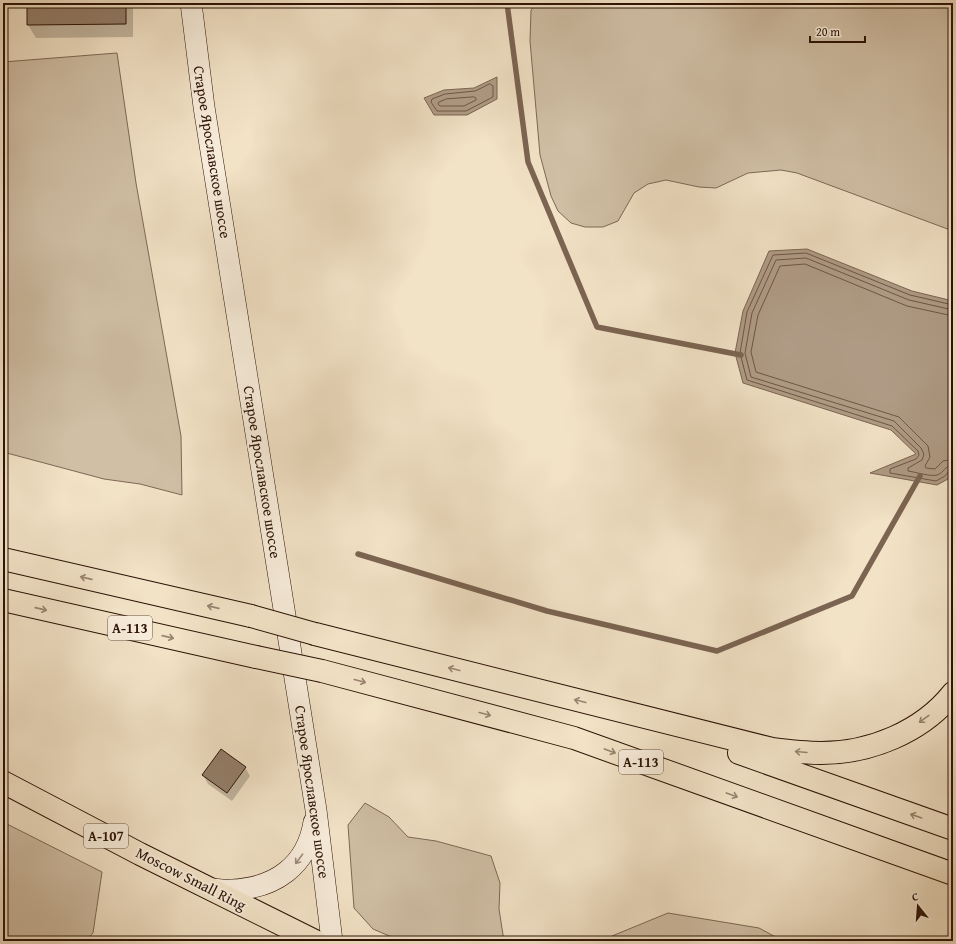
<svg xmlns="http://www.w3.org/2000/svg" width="956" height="944" font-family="'Gentium Book Plus',serif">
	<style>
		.green { fill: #d0bfa5; stroke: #7e6856 }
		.water { fill: #af9b85; stroke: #7b6452 }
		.shadow { fill: #0003 }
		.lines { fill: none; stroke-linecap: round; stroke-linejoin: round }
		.shore { stroke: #6e5646; stroke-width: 1 }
		.stream { stroke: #7b6452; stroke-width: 5.5 }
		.building { fill: #937e6a; stroke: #2c1206 }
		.secondary-casing { stroke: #2c1206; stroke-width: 22 }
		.highway-casing { stroke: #2c1206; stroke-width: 24 }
		.secondary { stroke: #f7ecda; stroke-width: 21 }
		.highway { stroke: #f2e2c6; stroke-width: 22 }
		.highway-bridge-casing { stroke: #2c1206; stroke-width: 24; stroke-linecap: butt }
		.highway-bridge { stroke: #f2e2c6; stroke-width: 22 }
		.oneway { stroke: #998470 }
		.oneway2 { stroke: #9c8a7b }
		.labels { text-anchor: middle; stroke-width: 4; stroke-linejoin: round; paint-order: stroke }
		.shield { fill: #f7ecda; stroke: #695346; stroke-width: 1 }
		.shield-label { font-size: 14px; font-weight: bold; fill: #2c1206 }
		.street-label { font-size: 15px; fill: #2c1206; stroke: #f7ecda }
	</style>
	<rect width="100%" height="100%" fill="#f2e2c6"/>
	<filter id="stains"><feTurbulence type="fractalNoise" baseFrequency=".005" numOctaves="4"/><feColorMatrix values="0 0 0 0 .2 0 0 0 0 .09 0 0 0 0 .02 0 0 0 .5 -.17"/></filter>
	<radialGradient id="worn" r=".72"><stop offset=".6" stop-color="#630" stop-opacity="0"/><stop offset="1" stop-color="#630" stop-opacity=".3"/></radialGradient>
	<path class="green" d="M537,3H953V231L797,173L781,170L748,173L716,188L699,187L666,180L648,184L634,193L618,221L603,227H585L571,223L558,211L551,196L540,155L530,41L531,10Z
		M117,53L136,183L181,436L182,495L140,484L104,479L3,452V62Z
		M365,803L389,817L408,837L436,841L491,856L500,883L499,909L504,941H401L373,929L354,908L348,825Z
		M3,822L102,872L93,933L86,941H3Z
		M668,913L759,928L783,941H612V936Z"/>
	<path class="water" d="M497,77V99L467,115H434L424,98L444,90L474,88Z
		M807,249L912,291L953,301V471L948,479L937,485L870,473L916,454L891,430L743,383L735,353L743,311L769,251Z"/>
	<path class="shadow" d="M28,3H133V37L36,38L28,25Z
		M245,767L250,776L232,801L208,784L203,775Z"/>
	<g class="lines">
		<path class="shore" d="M490,84L493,86V97L466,111H437L431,102L432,99L445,94L475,91Z
			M474,97L476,98V100L464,106H440L438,104L439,102L446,99Z
			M953,305L910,295L806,253L773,255L747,312L740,353L747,380L892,426L918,451L919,455L916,459L890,469V473L936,481L945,476L949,471L953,470
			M953,310L909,300L806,258L776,260L752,313L745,353L751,377L894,421L921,448L924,454L922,460L908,468V471C915,472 932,477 937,475C944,473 945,465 953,465
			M953,316L907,306L805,264L780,266L758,315L751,352L756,372L899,417L928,446L930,457L925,466L926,468L935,469L943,461L953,459"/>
		<path class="stream" d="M507,3L528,162L597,327L741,355
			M358,554L547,611L717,651L852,596L920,476"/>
	</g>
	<path class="building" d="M27,3H126V24L27,25Z
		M221,749L246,767L227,793L202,775Z"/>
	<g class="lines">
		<defs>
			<path id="secondary" d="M191,3L204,107L316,810L332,941
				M211,889C218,889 225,891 232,890C275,888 307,866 314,822"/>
			<path id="highway" d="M3,559L251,616
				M3,600L256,657
				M315,634L772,749C788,751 804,753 821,753C870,753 922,732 953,693
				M322,671L574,738L953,874
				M739,753L953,829
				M3,782L140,854L315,941"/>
		</defs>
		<use href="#secondary" class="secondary-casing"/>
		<use href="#highway" class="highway-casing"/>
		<use href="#secondary" class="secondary"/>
		<use href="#highway" class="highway"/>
		<defs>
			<path id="highway-bridge" d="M251,616L315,634
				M256,657L322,671"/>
		</defs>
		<use href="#highway-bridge" class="highway-bridge-casing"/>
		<use href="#highway-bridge" class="highway-bridge"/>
	</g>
	<defs><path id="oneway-shaft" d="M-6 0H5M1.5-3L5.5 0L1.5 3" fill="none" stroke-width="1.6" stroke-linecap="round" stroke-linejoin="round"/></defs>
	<g class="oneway">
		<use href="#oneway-shaft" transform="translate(86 578) rotate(-167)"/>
		<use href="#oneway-shaft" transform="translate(213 607) rotate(-167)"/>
		<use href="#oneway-shaft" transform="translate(41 609) rotate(13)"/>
		<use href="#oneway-shaft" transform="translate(168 637) rotate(13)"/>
		<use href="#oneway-shaft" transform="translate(454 669) rotate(-166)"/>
		<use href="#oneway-shaft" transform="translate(360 681) rotate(15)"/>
		<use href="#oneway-shaft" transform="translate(580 701) rotate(-166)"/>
		<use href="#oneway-shaft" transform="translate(485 714) rotate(15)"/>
		<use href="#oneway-shaft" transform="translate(924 719) rotate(144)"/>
		<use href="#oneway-shaft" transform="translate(610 751) rotate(20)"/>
		<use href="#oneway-shaft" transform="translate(801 752) rotate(-175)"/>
		<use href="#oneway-shaft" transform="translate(732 795) rotate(20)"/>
		<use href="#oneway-shaft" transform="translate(916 816) rotate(-161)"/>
	</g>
	<use class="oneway2" href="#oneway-shaft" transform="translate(299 859) rotate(127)"/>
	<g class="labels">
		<g class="shield">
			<rect x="108" y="616" width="44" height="24" rx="3"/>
			<rect x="619" y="750" width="44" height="24" rx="3"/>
			<rect x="84" y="824" width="44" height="24" rx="3"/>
		</g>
		<g class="shield-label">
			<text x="130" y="633">А-113</text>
			<text x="641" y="767">А-113</text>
			<text x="106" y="841">А-107</text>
		</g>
		<g class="street-label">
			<text transform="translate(212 152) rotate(81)" y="5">Старое Ярославское шоссе</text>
			<text transform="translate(262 472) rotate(81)" y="5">Старое Ярославское шоссе</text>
			<text transform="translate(312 792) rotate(82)" y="5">Старое Ярославское шоссе</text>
			<text transform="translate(191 879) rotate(27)" y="5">Moscow Small Ring</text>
		</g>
	</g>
	<rect width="956" height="944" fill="none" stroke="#f2e2c6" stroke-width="16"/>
	<rect x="4" y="4" width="948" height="936" fill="none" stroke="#2c1206" stroke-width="2"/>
	<rect x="8" y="8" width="940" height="928" fill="none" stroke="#2c1206"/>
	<g transform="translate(918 906) rotate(343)" stroke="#f7ecda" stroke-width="3" paint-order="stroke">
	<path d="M0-3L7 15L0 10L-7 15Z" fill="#2c1206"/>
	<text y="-6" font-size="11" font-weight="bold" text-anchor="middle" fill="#2c1206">С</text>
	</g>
	<path d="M810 36v6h55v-6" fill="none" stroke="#2c1206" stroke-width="2"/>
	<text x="816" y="36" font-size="12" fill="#2c1206" stroke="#f7ecda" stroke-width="3" paint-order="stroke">20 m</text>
	<rect width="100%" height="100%" filter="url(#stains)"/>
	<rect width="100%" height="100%" fill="url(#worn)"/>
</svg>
